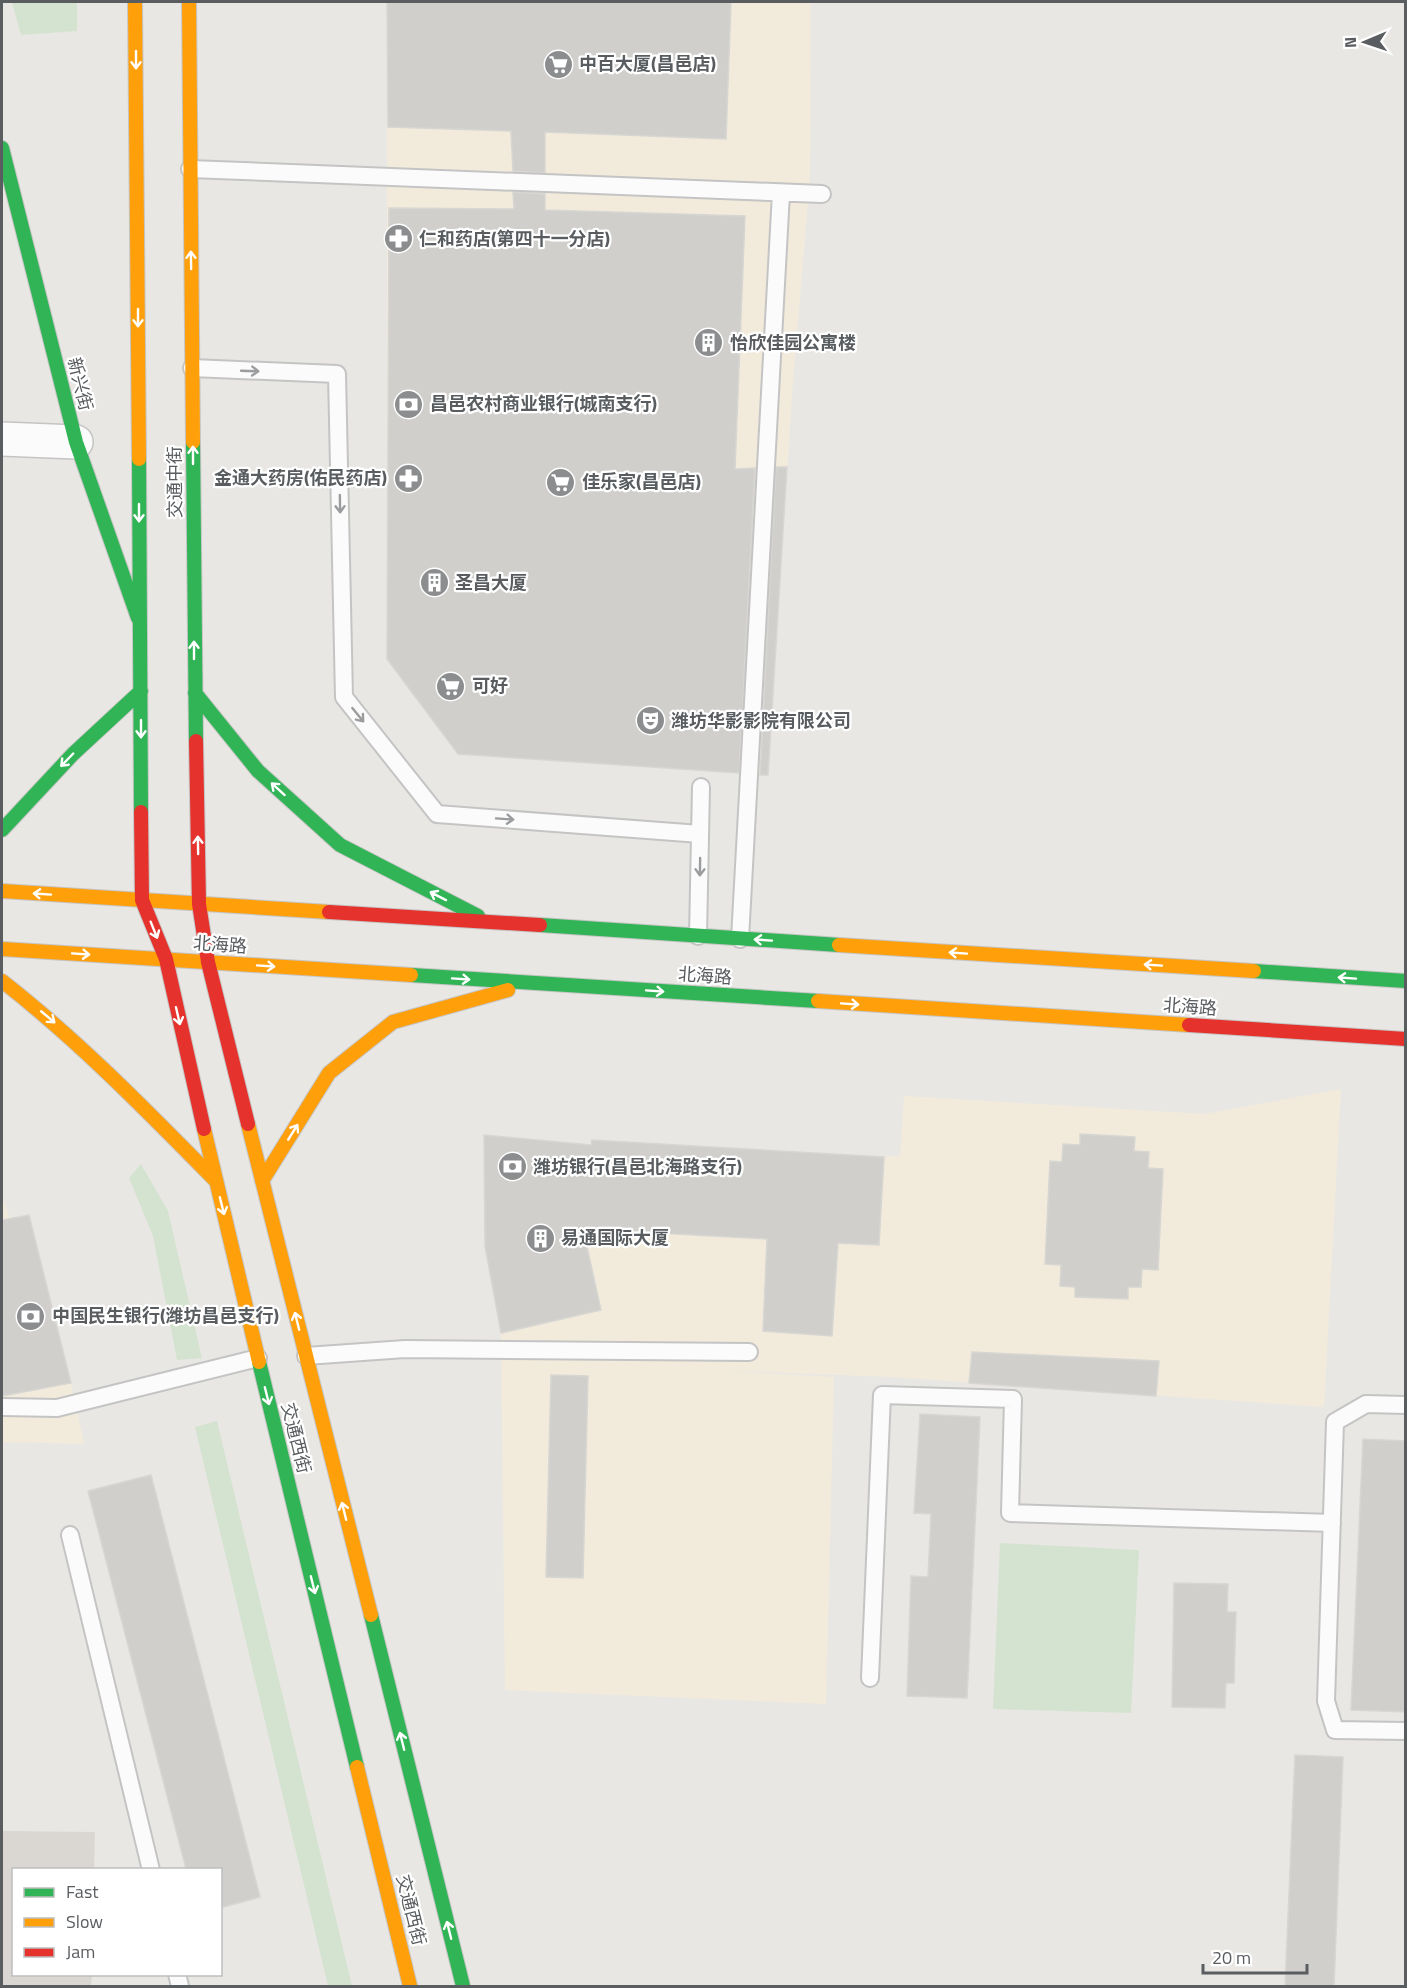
<svg xmlns="http://www.w3.org/2000/svg" width="1407" height="1988" font-family="'Titillium Web','Noto Sans SC',sans-serif">
	<style>
		.commercial { fill: #f2ebdc }
		.education { fill: #dad7d3 }
		.green { fill: #d4e3d0 }
		.building { fill: #d0cfcc; stroke: #d7d6d2; stroke-width: 1.5 }
		.lines { fill: none; stroke-linecap: round; stroke-linejoin: round }
		.lane-casing { stroke: #c4c4c4; stroke-width: 20 }
		.street-casing { stroke: #c4c4c4; stroke-width: 36 }
		.fast-casing { stroke: #c5c5c5; stroke-width: 16 }
		.slow-casing { stroke: #c5c5c5; stroke-width: 16 }
		.jam-casing { stroke: #c5c5c5; stroke-width: 16 }
		.lane { stroke: #fcfbfb; stroke-width: 16 }
		.street { stroke: #fcfbfb; stroke-width: 33 }
		.fast { stroke: #30b455; stroke-width: 14 }
		.slow { stroke: #ff9f0a; stroke-width: 14 }
		.jam { stroke: #e5322d; stroke-width: 14 }
		.oneway { stroke: #fff }
		.oneway2 { stroke: #9a9c9e }
		.labels { text-anchor: middle; stroke-width: 4.5; stroke-linejoin: round; paint-order: stroke }
		.poi-label { font-size: 18px; font-weight: bold; fill: #595d60; stroke: #fff; text-anchor: start }
		.street-label { font-size: 18px; fill: #595d60; stroke: #fff }
	</style>
	<rect width="100%" height="100%" fill="#e9e7e3"/>
	<path class="commercial" d="M387,2H811L810,176L792,395L768,775L458,754L387,659Z
		M1341,1089L1324,1407L891,1377L709,1370L834,1377L826,1704L505,1690L501,1335L485,1246L484,1135L591,1145L592,1140L884,1157L900,1156L904,1096L1205,1114Z
		M2,1196L10,1218L29,1215L71,1383L84,1444L2,1442Z"/>
	<path class="education" d="M2,1831L95,1832L94,1869L14,1870V1974L92,1975L91,1986H2Z"/>
	<path class="green" d="M12,2H77V31L21,35Z
		M141,1164L168,1211L202,1358L177,1360L153,1236L129,1178Z
		M217,1421L352,1986H328L195,1427Z
		M1000,1543L1139,1550L1131,1713L993,1709Z"/>
	<path class="building" d="M387,2H731L726,139L545,132V173L513,171L511,131L388,127Z
		M513,192L545,194V210L745,216L735,469L755,468L739,773L458,754L387,659L389,208L514,209Z
		M776,467H787L768,775H760Z
		M1080,1134L1135,1137L1134,1151L1149,1152L1148,1168L1163,1169L1158,1270L1142,1269L1141,1287H1128V1299L1075,1297V1287L1060,1286L1061,1265L1045,1264L1050,1161L1062,1162L1063,1144L1080,1145Z
		M484,1135L591,1145L592,1140L884,1157L879,1245L838,1243L832,1336L763,1331L767,1239L583,1229L601,1310L501,1333L485,1246Z
		M29,1215L71,1383L2,1396V1220Z
		M972,1352L1159,1361L1156,1396L969,1383Z
		M551,1375L588,1376L583,1578L546,1577Z
		M920,1414L980,1417L967,1698L907,1696L911,1576L928,1577L931,1514L914,1513Z
		M1363,1439L1406,1441V1712L1351,1710Z
		M151,1475L260,1897L220,1908V1869H186L88,1491Z
		M1174,1583L1228,1584L1227,1612H1236L1234,1683H1226L1225,1708L1172,1707Z
		M1295,1755L1343,1757L1334,1986H1285Z"/>
	<g class="lines">
		<defs>
			<path id="lane" d="M190,169L822,194
				M192,368L337,374L344,697L437,814L700,834
				M698,936L701,787
				M740,939L781,193
				M306,1356L405,1349L749,1352
				M1406,1405L1366,1404L1335,1422L1326,1701L1335,1730L1406,1731
				M2,1407L57,1408L258,1358
				M70,1535L151,1870
				M870,1678L882,1395L1013,1399L1010,1513L1332,1523
				M177,1974L180,1986"/>
			<path id="street" d="M2,439L76,442"/>
			<path id="fast" d="M2,148L76,442L138,618
				M193,442L196,741
				M139,459L141,812
				M195,693L258,771L340,845L478,916
				M2,830L73,754L141,691
				M540,925L839,945
				M1254,971L1406,981
				M411,975L818,1001
				M259,1362L357,1767
				M371,1615L463,1986"/>
			<path id="slow" d="M135,2L139,459
				M189,2L193,442
				M2,891L329,912
				M839,945L1254,971
				M2,949L411,975
				M2,981C79,1041 147,1111 215,1180
				M818,1001L1189,1025
				M248,1124L371,1615
				M204,1129L259,1362
				M262,1181L329,1073L393,1022L508,990
				M357,1767L410,1986"/>
			<path id="jam" d="M196,741L199,904L208,962L248,1124
				M141,812L142,900L166,959L204,1129
				M329,912L540,925
				M1189,1025L1406,1039"/>
		</defs>
		<use href="#lane" class="lane-casing"/>
		<use href="#street" class="street-casing"/>
		<use href="#fast" class="fast-casing"/>
		<use href="#slow" class="slow-casing"/>
		<use href="#jam" class="jam-casing"/>
		<use href="#lane" class="lane"/>
		<use href="#street" class="street"/>
		<use href="#fast" class="fast"/>
		<use href="#slow" class="slow"/>
		<use href="#jam" class="jam"/>
	</g>
	<defs><path id="oneway-shaft" d="M-6 0H5M1.5-3L5.5 0L1.5 3" fill="none" stroke-width="1.6" stroke-linecap="round" stroke-linejoin="round" transform="scale(1.5)"/></defs>
	<g class="oneway">
		<use href="#oneway-shaft" transform="translate(136 60) rotate(90)"/>
		<use href="#oneway-shaft" transform="translate(191 260) rotate(-91)"/>
		<use href="#oneway-shaft" transform="translate(138 318) rotate(90)"/>
		<use href="#oneway-shaft" transform="translate(193 455) rotate(-90)"/>
		<use href="#oneway-shaft" transform="translate(139 513) rotate(90)"/>
		<use href="#oneway-shaft" transform="translate(194 650) rotate(-90)"/>
		<use href="#oneway-shaft" transform="translate(141 729) rotate(90)"/>
		<use href="#oneway-shaft" transform="translate(67 760) rotate(134)"/>
		<use href="#oneway-shaft" transform="translate(278 789) rotate(-138)"/>
		<use href="#oneway-shaft" transform="translate(198 845) rotate(-91)"/>
		<use href="#oneway-shaft" transform="translate(42 894) rotate(-176)"/>
		<use href="#oneway-shaft" transform="translate(438 896) rotate(-153)"/>
		<use href="#oneway-shaft" transform="translate(154 930) rotate(68)"/>
		<use href="#oneway-shaft" transform="translate(763 940) rotate(-176)"/>
		<use href="#oneway-shaft" transform="translate(958 953) rotate(-176)"/>
		<use href="#oneway-shaft" transform="translate(81 954) rotate(4)"/>
		<use href="#oneway-shaft" transform="translate(1153 965) rotate(-176)"/>
		<use href="#oneway-shaft" transform="translate(266 966) rotate(4)"/>
		<use href="#oneway-shaft" transform="translate(1347 978) rotate(-176)"/>
		<use href="#oneway-shaft" transform="translate(461 979) rotate(4)"/>
		<use href="#oneway-shaft" transform="translate(655 991) rotate(4)"/>
		<use href="#oneway-shaft" transform="translate(850 1004) rotate(4)"/>
		<use href="#oneway-shaft" transform="translate(178 1016) rotate(77)"/>
		<use href="#oneway-shaft" transform="translate(48 1017) rotate(40)"/>
		<use href="#oneway-shaft" transform="translate(293 1132) rotate(-58)"/>
		<use href="#oneway-shaft" transform="translate(222 1206) rotate(76)"/>
		<use href="#oneway-shaft" transform="translate(297 1321) rotate(-104)"/>
		<use href="#oneway-shaft" transform="translate(267 1396) rotate(76)"/>
		<use href="#oneway-shaft" transform="translate(344 1511) rotate(-104)"/>
		<use href="#oneway-shaft" transform="translate(313 1585) rotate(76)"/>
		<use href="#oneway-shaft" transform="translate(402 1741) rotate(-104)"/>
		<use href="#oneway-shaft" transform="translate(449 1930) rotate(-104)"/>
	</g>
	<g class="oneway2">
		<use href="#oneway-shaft" transform="translate(250 371) rotate(2)"/>
		<use href="#oneway-shaft" transform="translate(340 504) rotate(89)"/>
		<use href="#oneway-shaft" transform="translate(358 715) rotate(51)"/>
		<use href="#oneway-shaft" transform="translate(505 819) rotate(4)"/>
		<use href="#oneway-shaft" transform="translate(700 867) rotate(91)"/>
	</g>
	<defs>
		<symbol id="supermarket-disc" viewBox="-11 -11 22 22"><circle r="9.5" fill="#8b8d8e" stroke="#fff"/><path d="M-6-5.5h2.5l.6 2H6L4.5 2H-2.5L-4.4-4H-6ZM-1.5 3.2a1.3 1.3 0 1 0 .1 0ZM3 3.2a1.3 1.3 0 1 0 .1 0Z" fill="#fff"/></symbol>
		<symbol id="pharmacy-disc" viewBox="-11 -11 22 22"><circle r="9.5" fill="#8b8d8e" stroke="#fff"/><path d="M-2-6h4v4h4v4h-4v4h-4v-4h-4v-4h4Z" fill="#fff"/></symbol>
		<symbol id="building-disc" viewBox="-11 -11 22 22"><circle r="9.5" fill="#8b8d8e" stroke="#fff"/><path d="M-4-6H4V6H1V3H-1V6H-4ZM-2.5-4.3h1.7v1.8h-1.7ZM.8-4.3h1.7v1.8H.8ZM-2.5-1h1.7V.8h-1.7ZM.8-1h1.7V.8H.8Z" fill="#fff"/></symbol>
		<symbol id="bank-disc" viewBox="-11 -11 22 22"><circle r="9.5" fill="#8b8d8e" stroke="#fff"/><path d="M-6-4H6V4H-6ZM0-2.3a2.3 2.3 0 1 0 0 4.6a2.3 2.3 0 1 0 0-4.6Z" fill="#fff"/></symbol>
		<symbol id="theatre-disc" viewBox="-11 -11 22 22"><circle r="9.5" fill="#8b8d8e" stroke="#fff"/><path d="M-5-5.5Q0-4 5-5.5V0Q5 5 0 6Q-5 5-5 0ZM-3.3-2.5H-1v1.5H-3.3ZM1-2.5H3.3v1.5H1ZM-2.8 1Q0 5.5 2.8 1Z" fill="#fff"/></symbol>
	</defs>
	<g fill-rule="evenodd">
		<use href="#supermarket-disc" x="542" y="48" width="33" height="33"/>
		<use href="#pharmacy-disc" x="382" y="222" width="33" height="33"/>
		<use href="#building-disc" x="692" y="326" width="33" height="33"/>
		<use href="#bank-disc" x="392" y="388" width="33" height="33"/>
		<use href="#pharmacy-disc" x="392" y="462" width="33" height="33"/>
		<use href="#supermarket-disc" x="544" y="466" width="33" height="33"/>
		<use href="#building-disc" x="418" y="566" width="33" height="33"/>
		<use href="#supermarket-disc" x="434" y="670" width="33" height="33"/>
		<use href="#theatre-disc" x="634" y="704" width="33" height="33"/>
		<use href="#bank-disc" x="496" y="1150" width="33" height="33"/>
		<use href="#building-disc" x="524" y="1222" width="33" height="33"/>
		<use href="#bank-disc" x="14" y="1300" width="33" height="33"/>
	</g>
	<g class="labels">
		<g class="poi-label">
			<text x="579" y="70">中百大厦(昌邑店)</text>
			<text x="419" y="245">仁和药店(第四十一分店)</text>
			<text x="730" y="349">怡欣佳园公寓楼</text>
			<text x="430" y="410">昌邑农村商业银行(城南支行)</text>
			<text x="387" y="484" text-anchor="end">金通大药房(佑民药店)</text>
			<text x="582" y="488">佳乐家(昌邑店)</text>
			<text x="455" y="589">圣昌大厦</text>
			<text x="472" y="692">可好</text>
			<text x="671" y="727">潍坊华影影院有限公司</text>
			<text x="533" y="1173">潍坊银行(昌邑北海路支行)</text>
			<text x="561" y="1244">易通国际大厦</text>
			<text x="52" y="1322">中国民生银行(潍坊昌邑支行)</text>
		</g>
		<g class="street-label">
			<text transform="translate(80 384) rotate(76)" y="6">新兴街</text>
			<text transform="translate(175 482) rotate(-90)" y="6">交通中街</text>
			<text transform="translate(220 945) rotate(4)" y="6">北海路</text>
			<text transform="translate(705 976) rotate(4)" y="6">北海路</text>
			<text transform="translate(1190 1007) rotate(4)" y="6">北海路</text>
			<text transform="translate(296 1438) rotate(76)" y="6">交通西街</text>
			<text transform="translate(411 1910) rotate(76)" y="6">交通西街</text>
		</g>
	</g>
	<rect width="1407" height="1988" fill="none" stroke="#595d60" stroke-width="6"/>
	<rect x="12" y="1868" width="210" height="108" fill="#ffffff" stroke="#bdbebf" stroke-width="1.5"/>
	<rect x="24" y="1888" width="30" height="9" fill="#30b455" stroke="#bdbebf" stroke-width="1.5"/>
	<text x="66" y="1898" font-size="18" fill="#595d60">Fast</text>
	<rect x="24" y="1918" width="30" height="9" fill="#ff9f0a" stroke="#bdbebf" stroke-width="1.5"/>
	<text x="66" y="1928" font-size="18" fill="#595d60">Slow</text>
	<rect x="24" y="1948" width="30" height="9" fill="#e5322d" stroke="#bdbebf" stroke-width="1.5"/>
	<text x="66" y="1958" font-size="18" fill="#595d60">Jam</text>
	<g transform="translate(1365 42) rotate(268)" stroke="#ffffff" stroke-width="4.5" paint-order="stroke">
	<path d="M0-4.5L10 22L0 15L-10 22Z" fill="#595d60"/>
	<text y="-9" font-size="16" font-weight="bold" text-anchor="middle" fill="#595d60">N</text>
	</g>
	<path d="M1203 1964v9h104v-9" fill="none" stroke="#595d60" stroke-width="3"/>
	<text x="1212" y="1964" font-size="18" fill="#595d60" stroke="#ffffff" stroke-width="4.5" paint-order="stroke">20 m</text>
</svg>
